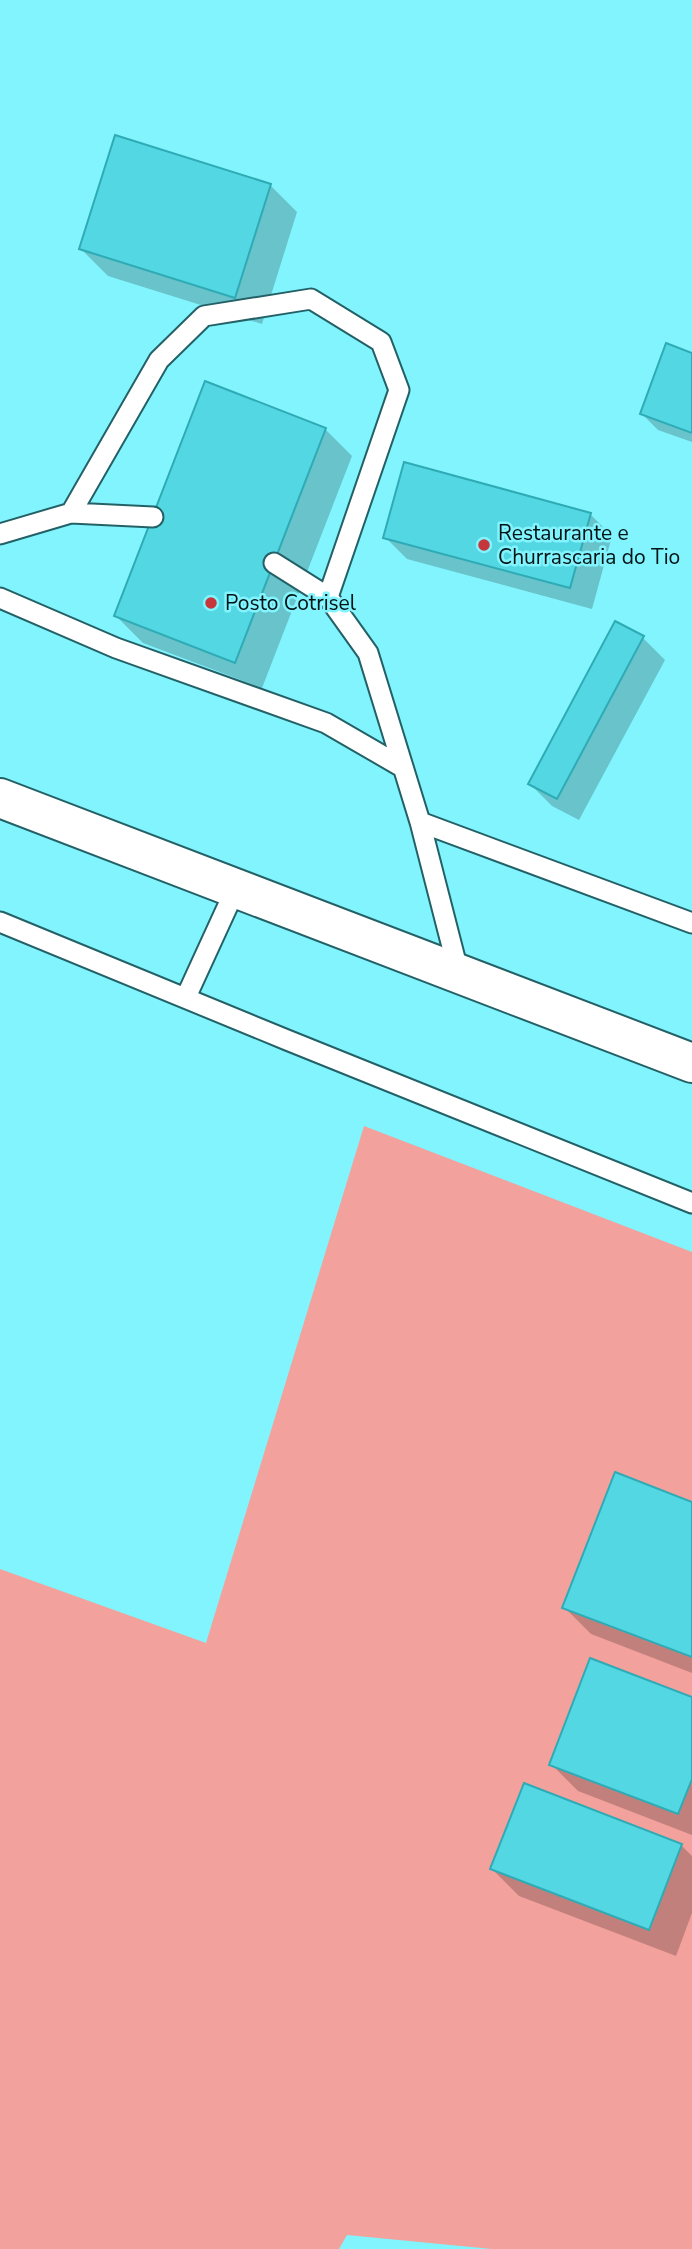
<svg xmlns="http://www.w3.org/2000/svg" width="692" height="2249" font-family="'Nunito Sans',sans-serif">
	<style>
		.green { fill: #f3a19c }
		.shadow { fill: #0003 }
		.building { fill: #53d7e3; stroke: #2eabb5; stroke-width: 2 }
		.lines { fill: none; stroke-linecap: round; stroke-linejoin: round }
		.service-casing { stroke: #236167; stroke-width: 23 }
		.trunk-casing { stroke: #236167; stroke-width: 42 }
		.service { stroke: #fff; stroke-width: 19 }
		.trunk { stroke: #fff; stroke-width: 38 }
		.poi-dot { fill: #c6373c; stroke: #82f4fe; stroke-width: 2.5 }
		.labels { text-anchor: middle; stroke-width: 5; stroke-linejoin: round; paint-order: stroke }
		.poi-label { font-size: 21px; fill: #001315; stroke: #82f4fe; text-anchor: start }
	</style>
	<rect width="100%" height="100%" fill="#82f4fe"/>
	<path class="green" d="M364,1126L692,1252V2249H492L347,2235L339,2249H0V1569L206,1643Z"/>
	<path class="shadow" d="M270,185L297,212L262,324L108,276L81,249Z
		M692,354V442L658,430L642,414Z
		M325,429L352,456L262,688L143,643L116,616Z
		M590,514L612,536L592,609L407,559L385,537Z
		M643,638L665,660L579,820L552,806L530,784Z
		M692,1503V1673L591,1634L564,1607Z
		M692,1699V1835L578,1791L551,1764Z
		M681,1845L692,1856V1913L676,1956L519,1896L492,1869Z"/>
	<path class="building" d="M115,135L271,184L235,298L79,249Z
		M666,343L692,353V433L640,414Z
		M205,381L326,428L235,663L114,616Z
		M404,462L591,513L570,588L383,538Z
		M615,621L644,636L557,799L528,784Z
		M615,1472L692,1502V1657L562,1608Z
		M590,1658L692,1697V1779L678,1814L549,1765Z
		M524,1783L682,1844L649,1930L490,1869Z"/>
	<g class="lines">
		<defs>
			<path id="service" d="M71,513L159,360L204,316L311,299L381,342L399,390L328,597
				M0,534L71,513L153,517
				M274,563L328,597L368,653L420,822L459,974
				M0,598L116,648L326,723L402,767
				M420,822L692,923
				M0,922L287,1040L692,1203
				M186,997L236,888"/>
			<path id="trunk" d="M0,798L692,1063"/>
		</defs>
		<use href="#service" class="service-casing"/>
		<use href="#trunk" class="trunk-casing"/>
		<use href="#service" class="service"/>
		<use href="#trunk" class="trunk"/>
	</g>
	<g class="poi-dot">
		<circle cx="484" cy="545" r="7"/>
		<circle cx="211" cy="603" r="7"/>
	</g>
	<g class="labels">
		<g class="poi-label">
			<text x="498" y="540">Restaurante e<tspan x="498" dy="24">Churrascaria do Tio</tspan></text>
			<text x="225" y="610">Posto Cotrisel</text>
		</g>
	</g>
</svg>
